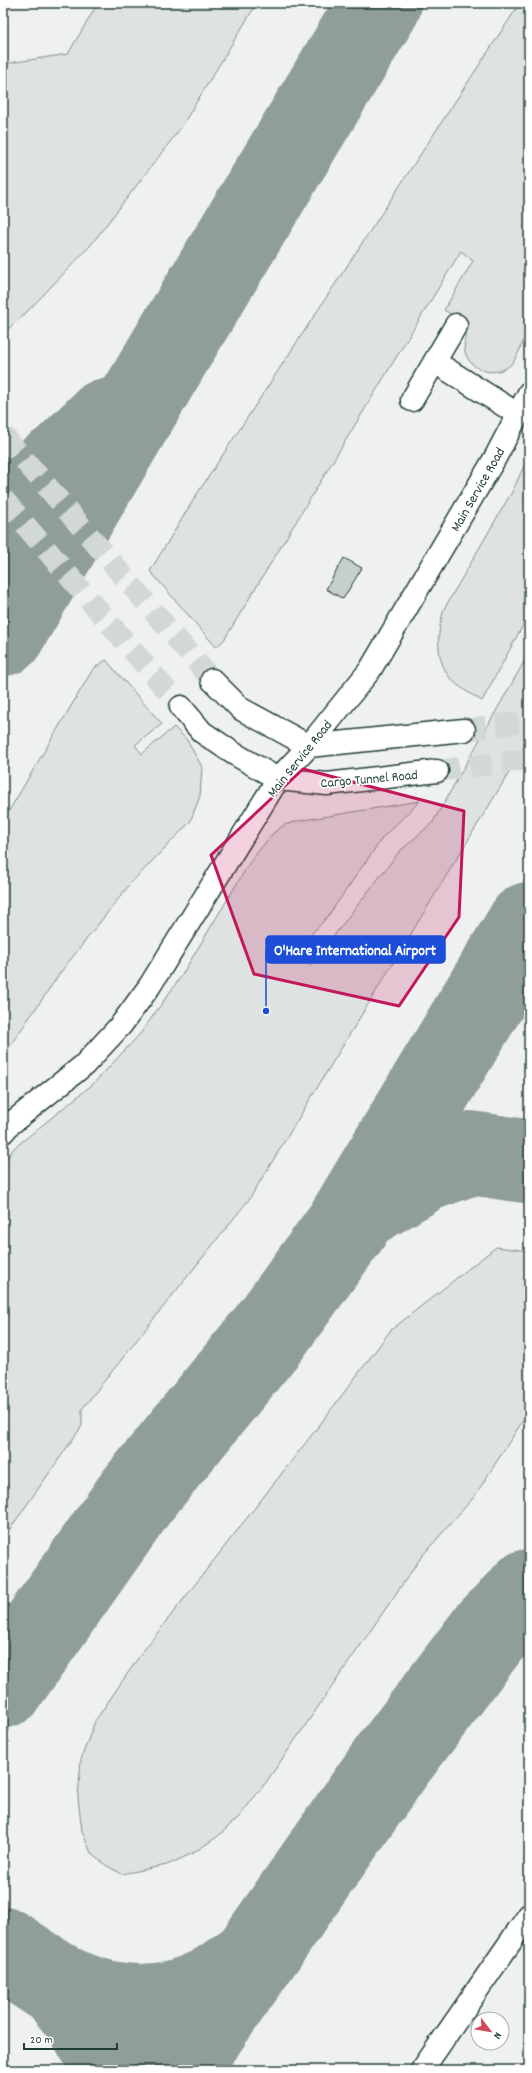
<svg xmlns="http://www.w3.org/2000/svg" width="532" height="2073" font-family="Dekko,sans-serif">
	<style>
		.built { fill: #eef1f0; fill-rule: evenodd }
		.green { fill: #dee3e2; stroke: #7e908b }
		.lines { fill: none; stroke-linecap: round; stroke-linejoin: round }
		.taxiway { stroke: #8f9e9a; stroke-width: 84 }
		.building { fill: #c7cfcc; stroke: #1f3d34 }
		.minor-tunnel { stroke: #d2d8d6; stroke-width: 22; stroke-dasharray: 22 11; stroke-linecap: butt }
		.minor-casing { stroke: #1f3d34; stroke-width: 25 }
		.minor { stroke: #fff; stroke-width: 22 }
		.marked { fill: #c2185b; fill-opacity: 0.2; stroke: #c2185b; stroke-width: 3; stroke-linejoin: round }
		.labels { text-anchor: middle; stroke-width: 3.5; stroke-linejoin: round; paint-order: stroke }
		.street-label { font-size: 14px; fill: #1f3d34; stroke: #fff }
		.leader { fill: none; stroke: #1d4ed8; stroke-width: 1.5 }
		.callout-dot { fill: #1d4ed8; stroke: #fff; stroke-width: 1.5 }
		.callout { fill: #1d4ed8; stroke: #1d4ed8; stroke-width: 1.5 }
		.callout-label { font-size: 15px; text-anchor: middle; font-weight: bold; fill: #fff }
	</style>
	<rect width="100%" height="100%" fill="#fff"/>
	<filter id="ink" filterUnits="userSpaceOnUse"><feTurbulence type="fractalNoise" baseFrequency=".025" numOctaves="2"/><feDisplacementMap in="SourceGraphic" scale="8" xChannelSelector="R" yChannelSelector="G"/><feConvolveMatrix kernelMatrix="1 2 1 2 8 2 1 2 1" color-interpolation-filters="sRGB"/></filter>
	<g filter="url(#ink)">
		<path class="built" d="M3,3H529V2070H3ZM478,2019H502V2043H478Z"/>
		<path class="green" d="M98,3H257L180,129L90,246L23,316L3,333V64L68,54Z
			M520,3H529V327C524,338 520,351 514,361C501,378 474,374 466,355C462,345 466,334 469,325L444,310L473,261L461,251L224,640L216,647L150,571L197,494Z
			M529,455V614L482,701C471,694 451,683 446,672C435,652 438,629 444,609L513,490Z
			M529,653V738L526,745L250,1198L82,1409V1426L3,1539V1165L13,1149L93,1084L140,1034L180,978L250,862L272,834L284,825L298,821L420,801L383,837L328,916L294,953L311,965L399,852L433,822Z
			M106,660L162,724L135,745L142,754L174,727L187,740L202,767L200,796L190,822L130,884L63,969L3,1056V821L93,669Z
			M496,1247L529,1251V1411L474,1497L422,1556L267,1781L238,1818L217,1837L193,1853L167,1865L122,1874L107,1866L91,1853L82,1831L78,1798L81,1759L95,1721L143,1651L318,1427L391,1330Z"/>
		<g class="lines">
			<path class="taxiway" d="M3,504L64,462L107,420
				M3,634L182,331L380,3
				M357,1210L424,1170L470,1153L525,1161
				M3,1686L136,1497L270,1332L347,1226L529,924
				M3,1949L58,1985
				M113,2070C100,2037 83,2010 58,1985C108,2009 158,2015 210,1989C225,1981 238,1970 251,1961
				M176,2070L392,1761L489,1633L529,1591"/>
		</g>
		<path class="building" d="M344,558L362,568L343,599L326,589Z"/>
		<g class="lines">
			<path class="minor-tunnel" d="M3,435L212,680
				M3,499L181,707
				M464,730L529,721
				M437,771L529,759"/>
			<defs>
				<path id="minor" d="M435,362L519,415
					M412,400L456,325
					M212,680L241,709L309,746L464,730
					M181,707L202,732L233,753L278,779L327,784L437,771
					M3,1132L9,1125L84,1065L121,1025L149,987L278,779L309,746L370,670L495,458L529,393
					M422,2070L529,1915"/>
			</defs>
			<use href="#minor" class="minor-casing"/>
			<use href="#minor" class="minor"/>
		</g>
	</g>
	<path class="marked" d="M303,769L464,811L459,917L399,1006L254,974L211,855Z"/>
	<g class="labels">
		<g class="street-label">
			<text transform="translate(477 489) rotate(-60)" y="5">Main Service Road</text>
			<text transform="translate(299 758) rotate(-51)" y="5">Main Service Road</text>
			<text transform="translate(369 778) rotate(-5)" y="5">Cargo Tunnel Road</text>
		</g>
	</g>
	<path class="leader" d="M266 1011L266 950"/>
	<circle class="callout-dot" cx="266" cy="1011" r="4"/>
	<rect class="callout" x="266" y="936" width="179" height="27" rx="4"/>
	<g class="callout-label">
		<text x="355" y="955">O'Hare International Airport</text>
	</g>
	<rect width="532" height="2073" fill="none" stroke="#fff" stroke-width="16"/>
	<rect x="8" y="8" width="516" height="2057" fill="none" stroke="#1f3d34" stroke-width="1.5" filter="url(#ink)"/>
	<g transform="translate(490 2031) rotate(121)"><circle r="19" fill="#ffffff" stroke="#a5b1ae"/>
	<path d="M0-3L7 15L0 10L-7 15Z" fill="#d1495b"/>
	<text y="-6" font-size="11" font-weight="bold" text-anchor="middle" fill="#1f3d34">N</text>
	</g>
	<path d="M24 2043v6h93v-6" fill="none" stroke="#1f3d34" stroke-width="2"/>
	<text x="30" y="2043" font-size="12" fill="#1f3d34" stroke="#ffffff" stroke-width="3" paint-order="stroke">20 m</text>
</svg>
